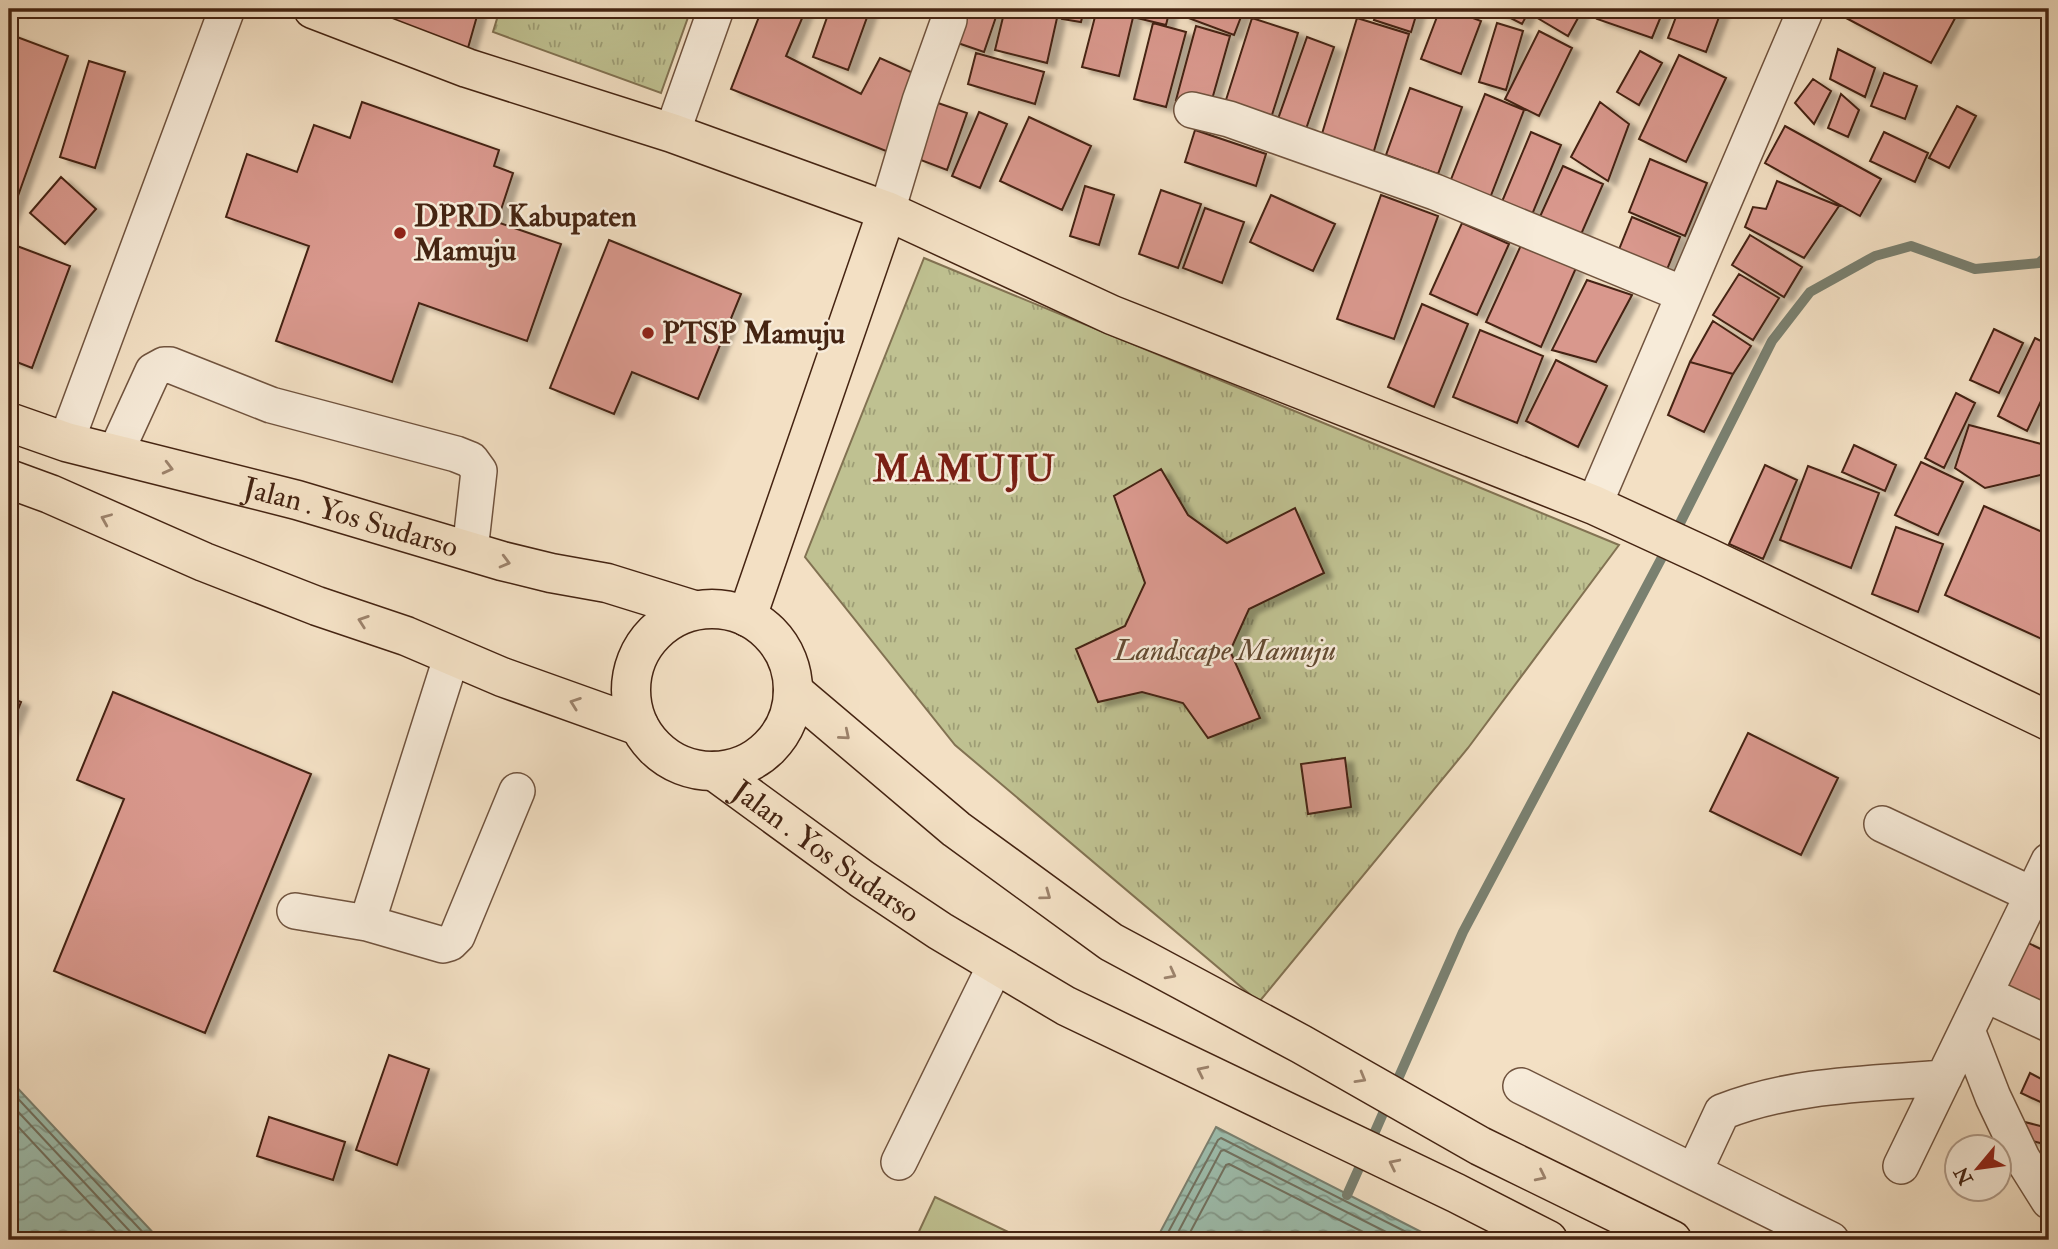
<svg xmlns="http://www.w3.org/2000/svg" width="2058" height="1249" font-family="'IM FELL Double Pica',serif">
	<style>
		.park { fill: url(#park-tufts); stroke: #827252; stroke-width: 2 }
		.pitch { fill: #bfc191; stroke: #827252; stroke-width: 2 }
		.water { fill: url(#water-waves); stroke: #7a8070; stroke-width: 2 }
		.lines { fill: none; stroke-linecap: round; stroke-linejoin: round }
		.shore { stroke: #717160; stroke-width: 2 }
		.stream { stroke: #7a8070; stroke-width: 10 }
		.building { fill: #d9988d; stroke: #452412; stroke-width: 2; filter: url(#shadow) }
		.minor-casing { stroke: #70533e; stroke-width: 38 }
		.major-casing { stroke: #452412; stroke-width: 41 }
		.highway-casing { stroke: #452412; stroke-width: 41 }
		.minor { stroke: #f7ebd9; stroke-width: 35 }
		.major { stroke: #f3e0c4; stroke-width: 38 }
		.highway { stroke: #f3e0c4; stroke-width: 38 }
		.oneway { stroke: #9c826b }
		.poi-dot { fill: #8f2418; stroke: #f7ebd9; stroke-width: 2.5 }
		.labels { text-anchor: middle; stroke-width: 5; stroke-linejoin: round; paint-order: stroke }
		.poi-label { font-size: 30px; font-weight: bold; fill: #452412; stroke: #f7ebd9; text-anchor: start }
		.street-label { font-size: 30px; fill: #452412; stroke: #f7ebd9 }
		.park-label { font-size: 30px; font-style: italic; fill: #644b32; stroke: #f7ebd9 }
		.district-label { font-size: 37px; font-weight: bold; letter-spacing: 2px; fill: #7a1f14; stroke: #f7ebd9 }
	</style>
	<defs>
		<pattern id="park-tufts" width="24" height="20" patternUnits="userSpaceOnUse" patternTransform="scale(1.75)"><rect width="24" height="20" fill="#bfc191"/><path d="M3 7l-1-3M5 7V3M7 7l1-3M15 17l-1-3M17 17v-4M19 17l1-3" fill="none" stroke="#9d9d75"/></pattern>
		<pattern id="water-waves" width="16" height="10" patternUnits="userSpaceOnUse" patternTransform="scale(1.75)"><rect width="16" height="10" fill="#9dbeae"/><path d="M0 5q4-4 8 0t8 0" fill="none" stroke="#829a8c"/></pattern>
		<filter id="shadow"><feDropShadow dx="8" dy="4.5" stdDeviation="2" flood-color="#0004"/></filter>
	</defs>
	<rect width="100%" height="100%" fill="#f3e0c4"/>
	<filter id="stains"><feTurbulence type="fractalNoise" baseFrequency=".00286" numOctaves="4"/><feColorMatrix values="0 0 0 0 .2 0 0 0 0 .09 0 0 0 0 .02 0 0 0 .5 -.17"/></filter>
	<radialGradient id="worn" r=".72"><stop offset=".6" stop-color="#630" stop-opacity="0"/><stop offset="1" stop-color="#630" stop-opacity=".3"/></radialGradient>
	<path class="park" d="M500,9H691L661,93L493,32Z
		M924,258L1619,545L1468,748L1259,1002L955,745L805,557Z"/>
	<path class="pitch" d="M935,1197L1025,1240H915Z"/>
	<path class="water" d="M9,1079L160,1240H9Z
		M1216,1127L1437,1240H1156Z"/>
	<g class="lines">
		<path class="shore" d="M9,1089L150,1240
			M9,1102L138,1240
			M9,1117L124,1240
			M1164,1240L1218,1140L1221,1138L1422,1240
			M1174,1240L1221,1151L1224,1150L1402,1240
			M1186,1240L1226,1165L1229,1164L1379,1240"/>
		<path class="stream" d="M1675,533L1772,341L1810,292L1875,256L1911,246L1975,269L2039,263L2049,254
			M1394,1088L1463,932L1668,546
			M1370,1143L1388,1102
			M1347,1195L1364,1157"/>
	</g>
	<path class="building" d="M336,9H479L464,62Z
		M762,9H806L786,56L861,94L880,58L922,77L891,153L731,89Z
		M830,9H870L848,70L813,57Z
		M962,9H989L998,11L984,52L952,41Z
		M1005,9H1059L1047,63L995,50Z
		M1064,9H1084L1081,22L1062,19Z
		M1097,9H1135L1119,76L1082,67Z
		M1139,9H1170L1166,25L1137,18Z
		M1186,9H1244L1234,35L1183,16Z
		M1378,9H1418L1411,32L1374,20Z
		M1440,9H1449L1481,21L1461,74L1421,59Z
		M1493,9H1530L1522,24Z
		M1538,9H1583L1568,36L1534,16Z
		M1601,9H1664L1652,38L1597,19Z
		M1679,9H1722L1706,52L1668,38Z
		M1851,9H1960L1931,63L1846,18Z
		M1252,18L1298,33L1271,118L1225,103Z
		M1357,18L1409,34L1373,154L1321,137Z
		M1153,23L1186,32L1166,107L1134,99Z
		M1497,23L1523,31L1506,90L1479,82Z
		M1196,26L1230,36L1209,110L1176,100Z
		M1539,31L1572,48L1539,116L1505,99Z
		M9,34L68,56L9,221Z
		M1307,37L1334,47L1306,129L1278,119Z
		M1838,49L1875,68L1865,97L1830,79Z
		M1640,51L1662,63L1639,105L1617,92Z
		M976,53L1044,72L1035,104L968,84Z
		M1679,55L1726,78L1686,162L1639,139Z
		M89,61L125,72L95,168L60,157Z
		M1884,73L1917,86L1905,119L1871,106Z
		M1813,79L1831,91L1814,124L1795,103Z
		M1410,88L1462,107L1438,174L1386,155Z
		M1485,94L1524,110L1490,198L1450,182Z
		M1841,94L1859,110L1848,137L1828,128Z
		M362,102L499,150L494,166L513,173L497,222L561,244L527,341L419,303L392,382L276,341L309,246L226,217L247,154L297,172L314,125L350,138Z
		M1600,102L1629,124L1608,181L1571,157Z
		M938,103L967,113L947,170L918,159Z
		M1957,106L1976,116L1949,168L1929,158Z
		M979,112L1007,124L980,188L952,176Z
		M1029,117L1091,146L1062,210L1000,181Z
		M1785,126L1881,179L1860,216L1765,163Z
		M1195,130L1266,154L1256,186L1185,162Z
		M1531,132L1561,145L1531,217L1501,204Z
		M1884,132L1928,153L1915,182L1870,161Z
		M1650,159L1707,183L1685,236L1629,212Z
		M1563,166L1603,184L1579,239L1538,221Z
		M61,177L96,209L65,244L30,213Z
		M1777,181L1839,206L1804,258L1745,227L1753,207L1766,209Z
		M1085,186L1114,195L1099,245L1070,236Z
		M1161,190L1201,204L1178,268L1139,254Z
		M1271,195L1335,224L1313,271L1250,242Z
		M1381,195L1438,216L1394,339L1337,319Z
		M1205,208L1244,222L1222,283L1183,268Z
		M1632,217L1680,237L1664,277L1616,257Z
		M1462,223L1509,244L1477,315L1430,294Z
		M1750,235L1802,267L1784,297L1732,265Z
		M609,240L741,294L698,399L632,372L614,414L550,388Z
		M1522,243L1576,268L1541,347L1486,322Z
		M17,246L70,266L32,368L9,359V269Z
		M1739,274L1779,298L1753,340L1713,315Z
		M1587,280L1632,295L1596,362L1552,350Z
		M2049,302V322L2042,319Z
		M1422,304L1468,324L1434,407L1388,387Z
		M1713,321L1751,346L1733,374L1690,362Z
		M1994,329L2023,343L1999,393L1970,380Z
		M1480,330L1543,356L1517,423L1453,397Z
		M2035,338L2049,345V384L2027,431L1998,416Z
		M1556,360L1607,386L1578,447L1526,421Z
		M1690,362L1733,374L1704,432L1668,415Z
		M1956,393L1975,403L1944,468L1925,458Z
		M1969,425L2049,446V473L1985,488L1955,468Z
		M1854,445L1896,465L1885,491L1842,472Z
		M1921,462L1963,482L1938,535L1895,515Z
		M1765,465L1797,480L1763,559L1729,544Z
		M1808,466L1879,493L1851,568L1780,540Z
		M1161,469L1188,515L1227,543L1295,508L1324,573L1249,609L1230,651L1260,718L1208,738L1183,703L1142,692L1098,702L1076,649L1125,626L1145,583L1114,496Z
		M1984,506L2049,535V628L2044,640L1945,595Z
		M1896,527L1943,544L1918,612L1872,594Z
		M113,692L311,774L205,1033L54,971L124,799L77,780Z
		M9,697L21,702L9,732Z
		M1748,733L1838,778L1801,855L1710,811Z
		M1345,758L1351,807L1308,814L1301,764Z
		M2020,939L2049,953V1007L1999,983Z
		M389,1055L429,1069L397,1165L356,1150Z
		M2030,1073L2049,1083V1106L2021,1093Z
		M269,1117L345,1142L333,1180L257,1156Z
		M2017,1120L2048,1128L2044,1144L2013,1136Z"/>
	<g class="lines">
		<defs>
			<path id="minor" d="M1192,110L1229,119L1435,192L1683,294
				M672,133L716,9
				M887,211L920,101L949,20
				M66,442L227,9
				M115,454L153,371L164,365H170L271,405L456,454L471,460L479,471L470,551
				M1594,505L1806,9
				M1882,824L2033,895
				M295,911L367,923L443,945L450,943L457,936L517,791
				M367,923L452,655
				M1985,994L2049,1024
				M1967,1030L1993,1097L2022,1158L2049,1201
				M1521,1086L1831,1240
				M899,1162L996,964
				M1901,1166L2049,861
				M1694,1172L1722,1112C1792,1084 1870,1084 1944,1078"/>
			<path id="major" d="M313,9L467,68L672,133L887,211L1112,315L1594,505L1709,558L2049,721
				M747,617L887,211"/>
			<g id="highway">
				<path id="s1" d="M9,422L66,442L297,500L502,561L551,573L607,583L694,610"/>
				<path d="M9,479L50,494L204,562L317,606L406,636L502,677L639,726"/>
				<circle cx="712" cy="690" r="81"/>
				<path d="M793,691L956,829L1111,942L1301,1044L1480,1146L1672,1240"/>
				<path id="s2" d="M714,771L862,879L940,931L1066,1006L1456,1193L1548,1240"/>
			</g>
		</defs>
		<use href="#minor" class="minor-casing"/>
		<use href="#major" class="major-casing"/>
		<use href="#highway" class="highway-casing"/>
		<use href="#minor" class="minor"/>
		<use href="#major" class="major"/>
		<use href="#highway" class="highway"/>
	</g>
	<defs><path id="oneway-chevron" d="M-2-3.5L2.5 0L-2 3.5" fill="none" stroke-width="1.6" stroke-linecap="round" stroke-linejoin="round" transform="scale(1.75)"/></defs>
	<g class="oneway">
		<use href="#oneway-chevron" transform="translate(168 468) rotate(14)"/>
		<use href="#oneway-chevron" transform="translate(106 519) rotate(-157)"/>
		<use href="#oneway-chevron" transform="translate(505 562) rotate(15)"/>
		<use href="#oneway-chevron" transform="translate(363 621) rotate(-161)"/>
		<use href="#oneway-chevron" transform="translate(575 703) rotate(-160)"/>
		<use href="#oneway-chevron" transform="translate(845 735) rotate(40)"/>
		<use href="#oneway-chevron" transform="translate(1046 895) rotate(36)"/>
		<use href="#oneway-chevron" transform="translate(1171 974) rotate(28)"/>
		<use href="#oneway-chevron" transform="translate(1202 1071) rotate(-154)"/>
		<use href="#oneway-chevron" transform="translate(1361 1078) rotate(30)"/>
		<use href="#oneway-chevron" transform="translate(1394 1164) rotate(-154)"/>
		<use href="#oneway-chevron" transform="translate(1541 1176) rotate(26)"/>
	</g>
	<g class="poi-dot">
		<circle cx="400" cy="233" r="7"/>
		<circle cx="648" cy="333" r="7"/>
	</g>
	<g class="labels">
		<g class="poi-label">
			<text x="414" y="226">DPRD Kabupaten<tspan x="414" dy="34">Mamuju</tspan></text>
			<text x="662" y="343">PTSP Mamuju</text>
		</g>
		<g class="street-label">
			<text dy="10" stroke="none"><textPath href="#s1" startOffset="355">Jalan . Yos Sudarso</textPath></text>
			<text dy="10" stroke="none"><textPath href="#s2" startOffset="138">Jalan . Yos Sudarso</textPath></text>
		</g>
		<g class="park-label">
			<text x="1225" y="660">Landscape Mamuju</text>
		</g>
		<g class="district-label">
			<text x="965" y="481">MAMUJU</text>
		</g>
	</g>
	<rect width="2058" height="1249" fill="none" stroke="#f3e0c4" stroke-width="35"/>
	<rect x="10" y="10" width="2037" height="1228" fill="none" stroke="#452412" stroke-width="3.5"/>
	<rect x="18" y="18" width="2023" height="1214" fill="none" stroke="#452412" stroke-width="2"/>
	<g transform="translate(1978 1168) rotate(241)"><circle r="33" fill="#f7ebd9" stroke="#b09b89" stroke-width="2"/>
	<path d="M0-5L12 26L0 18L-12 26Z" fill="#8f2418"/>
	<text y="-10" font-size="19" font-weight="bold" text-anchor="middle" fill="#452412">N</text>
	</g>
	<rect width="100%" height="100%" filter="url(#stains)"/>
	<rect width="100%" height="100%" fill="url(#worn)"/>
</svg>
